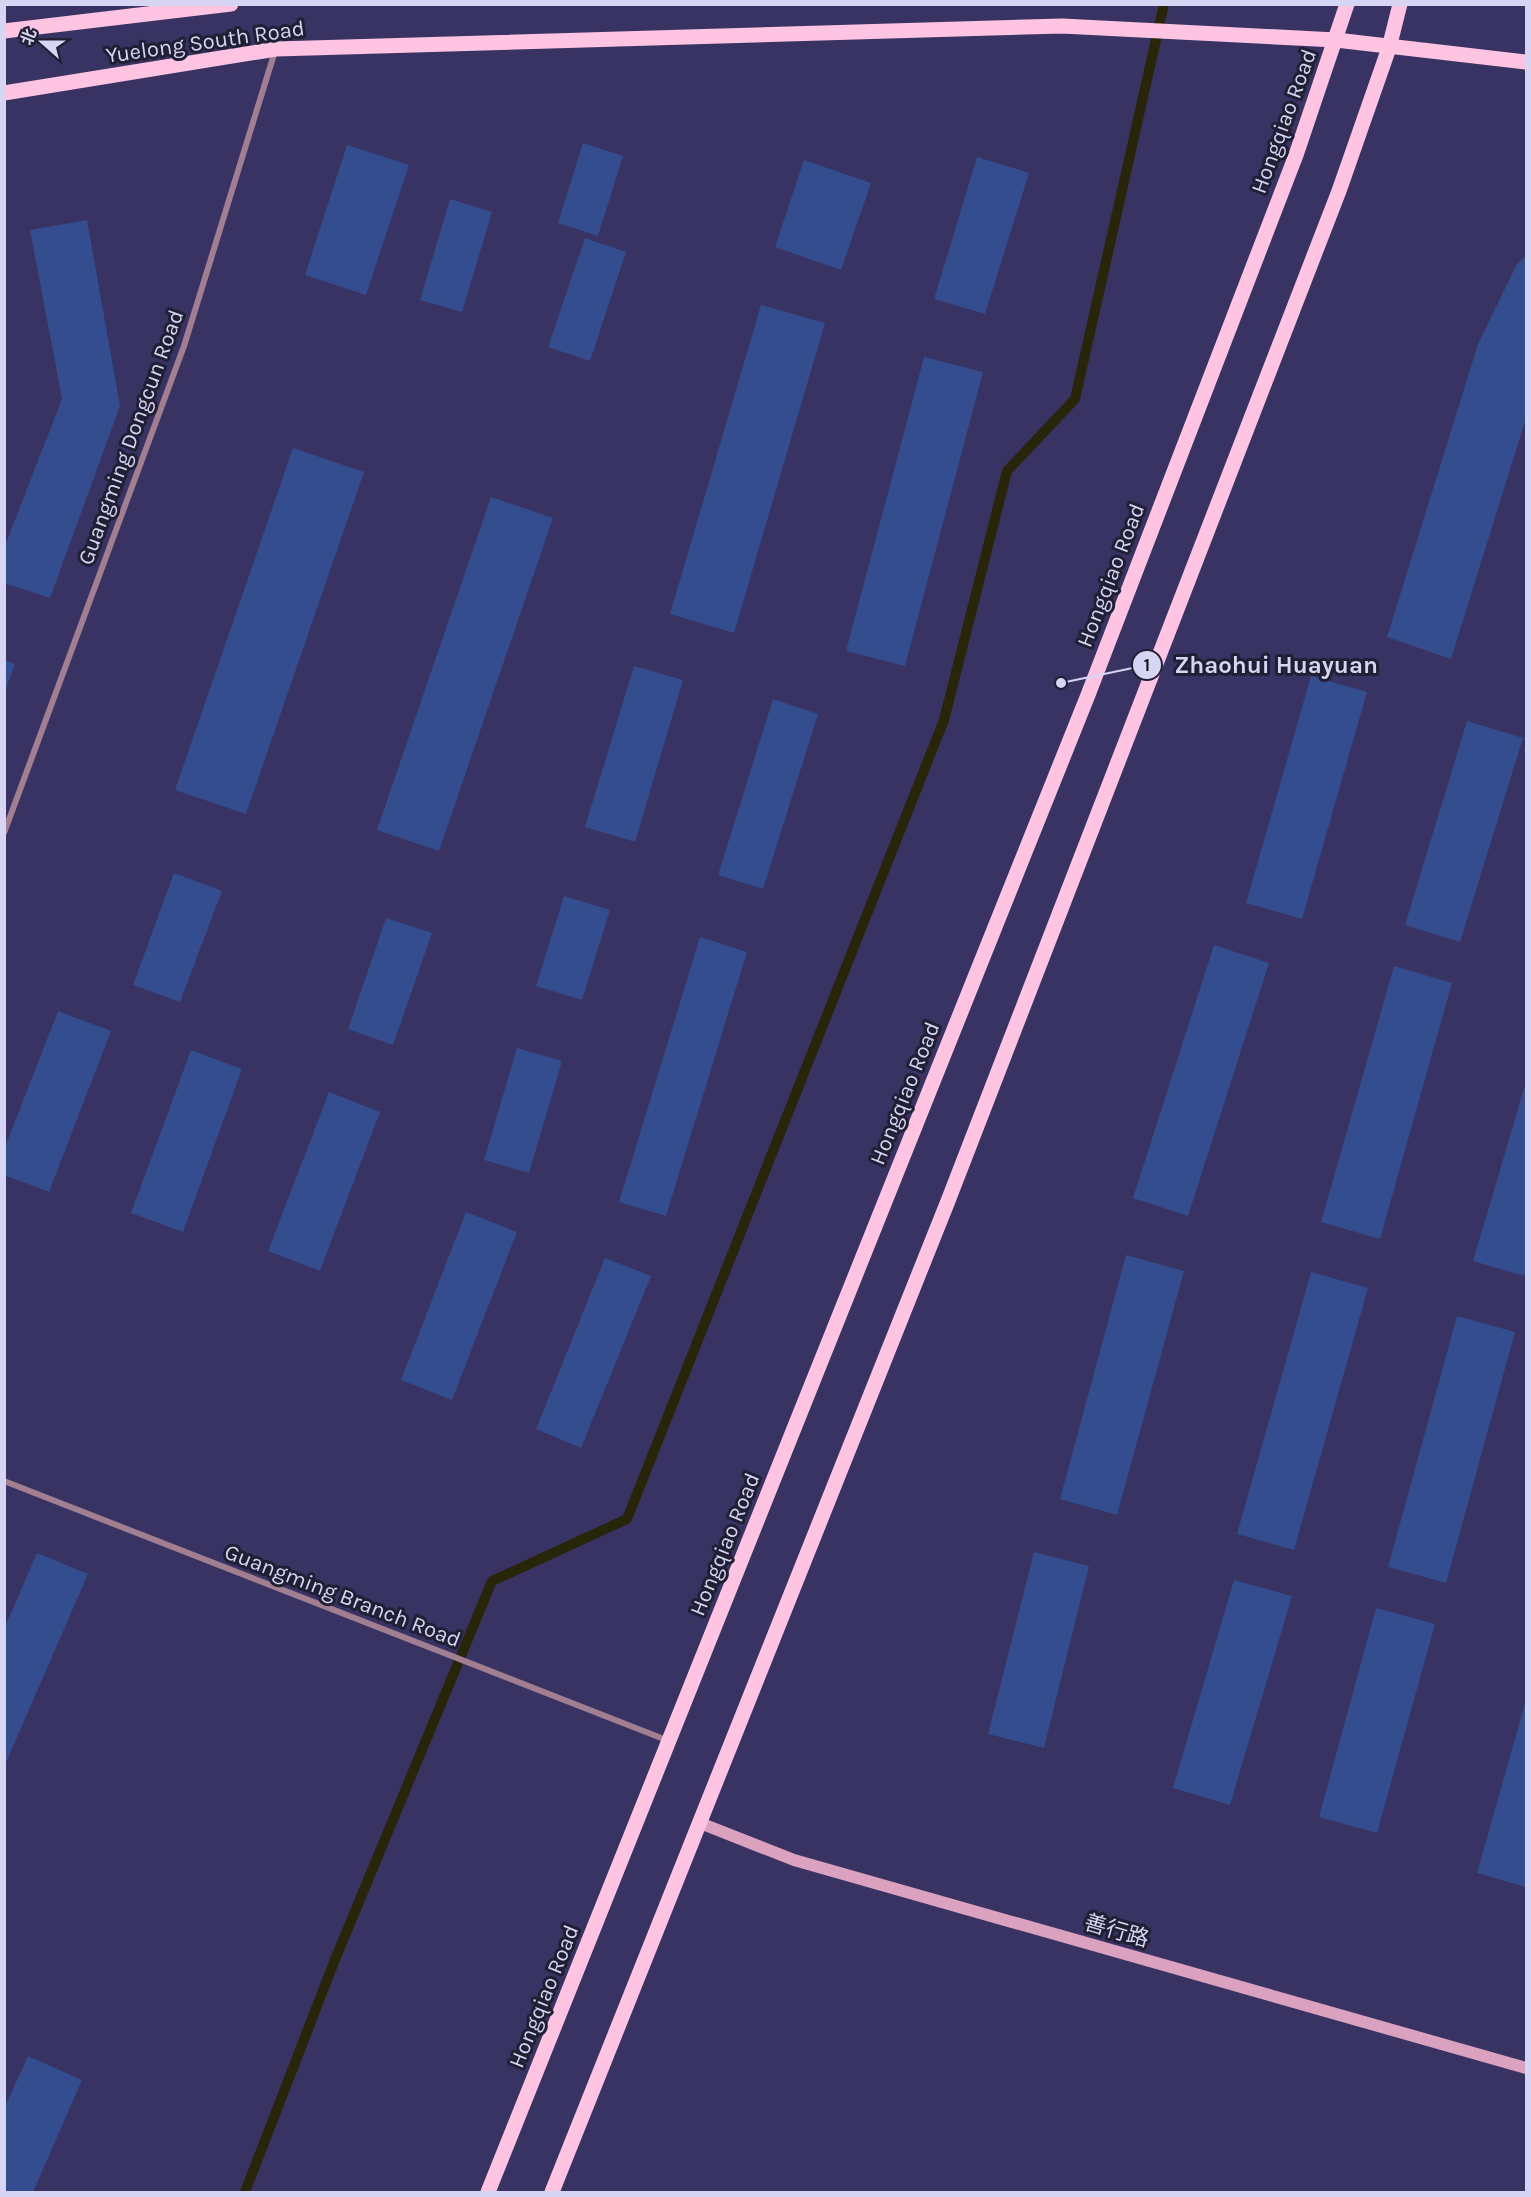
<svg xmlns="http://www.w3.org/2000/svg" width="1531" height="2197" font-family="Karla,'Noto Sans SC',sans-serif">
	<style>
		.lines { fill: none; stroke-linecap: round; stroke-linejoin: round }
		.stream { stroke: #272609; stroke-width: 10 }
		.building { fill: #344d8e }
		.street { stroke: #a17e90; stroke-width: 6 }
		.secondary { stroke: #dba2c0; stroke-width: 12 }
		.primary { stroke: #fec4e2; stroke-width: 15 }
		.labels { text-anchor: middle; stroke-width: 6; stroke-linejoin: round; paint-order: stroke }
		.street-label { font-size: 22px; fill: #d6d5f3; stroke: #201f34 }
		.leader { fill: none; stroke: #d6d5f3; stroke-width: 2 }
		.callout-dot { fill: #d6d5f3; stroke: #201f34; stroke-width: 2 }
		.mark-label { font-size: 18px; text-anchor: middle; font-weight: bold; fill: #111 }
		.callout-label { font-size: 24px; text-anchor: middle; font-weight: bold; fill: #d6d5f3; stroke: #201f34; stroke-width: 6; stroke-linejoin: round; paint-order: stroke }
	</style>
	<rect width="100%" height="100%" fill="#383362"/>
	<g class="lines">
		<path class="stream" d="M245,2192L334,1962L492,1581L627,1519L944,720L1007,471L1075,399L1164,4"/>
	</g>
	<path class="building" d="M583,143L623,156L598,236L558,223Z
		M347,145L409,165L366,295L305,275Z
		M977,157L1029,173L985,314L934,299Z
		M804,160L871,183L841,270L775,247Z
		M450,199L492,212L462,312L420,300Z
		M87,220L120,406L50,598L4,583V548L62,399L30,230Z
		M585,238L626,252L590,361L548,347Z
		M1526,256V418L1451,659L1387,637L1478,344L1517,264Z
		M761,305L825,323L734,633L670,614Z
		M924,357L983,372L905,666L846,651Z
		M293,448L364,472L246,814L175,790Z
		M491,497L553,518L439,851L377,830Z
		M4,660L15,664L5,691H4Z
		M634,666L683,680L635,842L585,827Z
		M1311,676L1367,692L1302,919L1246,903Z
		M773,699L818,714L763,889L718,875Z
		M1467,721L1523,738L1460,942L1405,925Z
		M174,873L222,891L180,1002L133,985Z
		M564,896L610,910L582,1000L536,986Z
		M386,918L432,933L393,1045L348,1029Z
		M700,937L747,952L666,1216L619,1202Z
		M1214,945L1269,963L1188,1216L1133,1198Z
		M1394,966L1452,983L1380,1239L1321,1222Z
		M58,1011L111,1031L49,1192L4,1175V1150Z
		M517,1048L562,1061L529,1173L484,1160Z
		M191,1050L242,1069L183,1232L131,1213Z
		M1526,1082V1268L1524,1276L1473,1261Z
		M329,1092L380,1112L320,1271L268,1251Z
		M466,1212L517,1232L452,1400L401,1380Z
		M1126,1255L1184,1271L1117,1515L1060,1499Z
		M605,1258L651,1276L581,1448L536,1429Z
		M1311,1272L1368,1288L1294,1550L1237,1534Z
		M1457,1316L1515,1332L1446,1583L1388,1567Z
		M1034,1552L1089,1566L1044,1748L988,1734Z
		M37,1553L88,1574L4,1767V1629Z
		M1234,1580L1292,1596L1230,1805L1173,1788Z
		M1376,1608L1435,1624L1377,1833L1319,1817Z
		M1526,1700V1887L1477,1873Z
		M28,2056L82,2080L33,2192H4V2109Z"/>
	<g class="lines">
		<path class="street" d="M4,833L184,346L275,51
			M4,1481L669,1741"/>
		<path class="secondary" d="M700,1823L794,1860L1526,2068"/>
		<path class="primary" d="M4,31L231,4
			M4,93L276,49L1062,26L1336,40L1526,62
			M488,2192L1088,695L1296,155L1347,4
			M552,2192L948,1201L1339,191L1389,48L1400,4"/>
	</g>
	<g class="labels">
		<g class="street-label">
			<text transform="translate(205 41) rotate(-8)" y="8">Yuelong South Road</text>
			<text transform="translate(1283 121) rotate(-70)" y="8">Hongqiao Road</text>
			<text transform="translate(130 437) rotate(-70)" y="8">Guangming Dongcun Road</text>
			<text transform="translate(1110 575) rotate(-69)" y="8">Hongqiao Road</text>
			<text transform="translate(904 1093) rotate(-68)" y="8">Hongqiao Road</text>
			<text transform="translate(724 1544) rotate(-68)" y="8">Hongqiao Road</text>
			<text transform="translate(343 1595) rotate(21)" y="8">Guangming Branch Road</text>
			<text transform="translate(1117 1930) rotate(16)" y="8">善行路</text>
			<text transform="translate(543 1996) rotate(-68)" y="8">Hongqiao Road</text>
		</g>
	</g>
	<path class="leader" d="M1061 683L1147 665"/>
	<g class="callout-dot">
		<circle cx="1061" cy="683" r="6"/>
		<circle cx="1147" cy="665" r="15"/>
	</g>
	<g class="mark-label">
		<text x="1147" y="671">1</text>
	</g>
	<g class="callout-label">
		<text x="1276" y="673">Zhaohui Huayuan</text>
	</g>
	<rect width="1531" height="2197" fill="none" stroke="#d6d5f3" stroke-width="12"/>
	<g transform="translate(42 42) rotate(291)" stroke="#201f34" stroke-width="4.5" paint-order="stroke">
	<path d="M0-4.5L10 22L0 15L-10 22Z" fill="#d6d5f3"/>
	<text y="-9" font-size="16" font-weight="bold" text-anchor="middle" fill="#d6d5f3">北</text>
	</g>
</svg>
